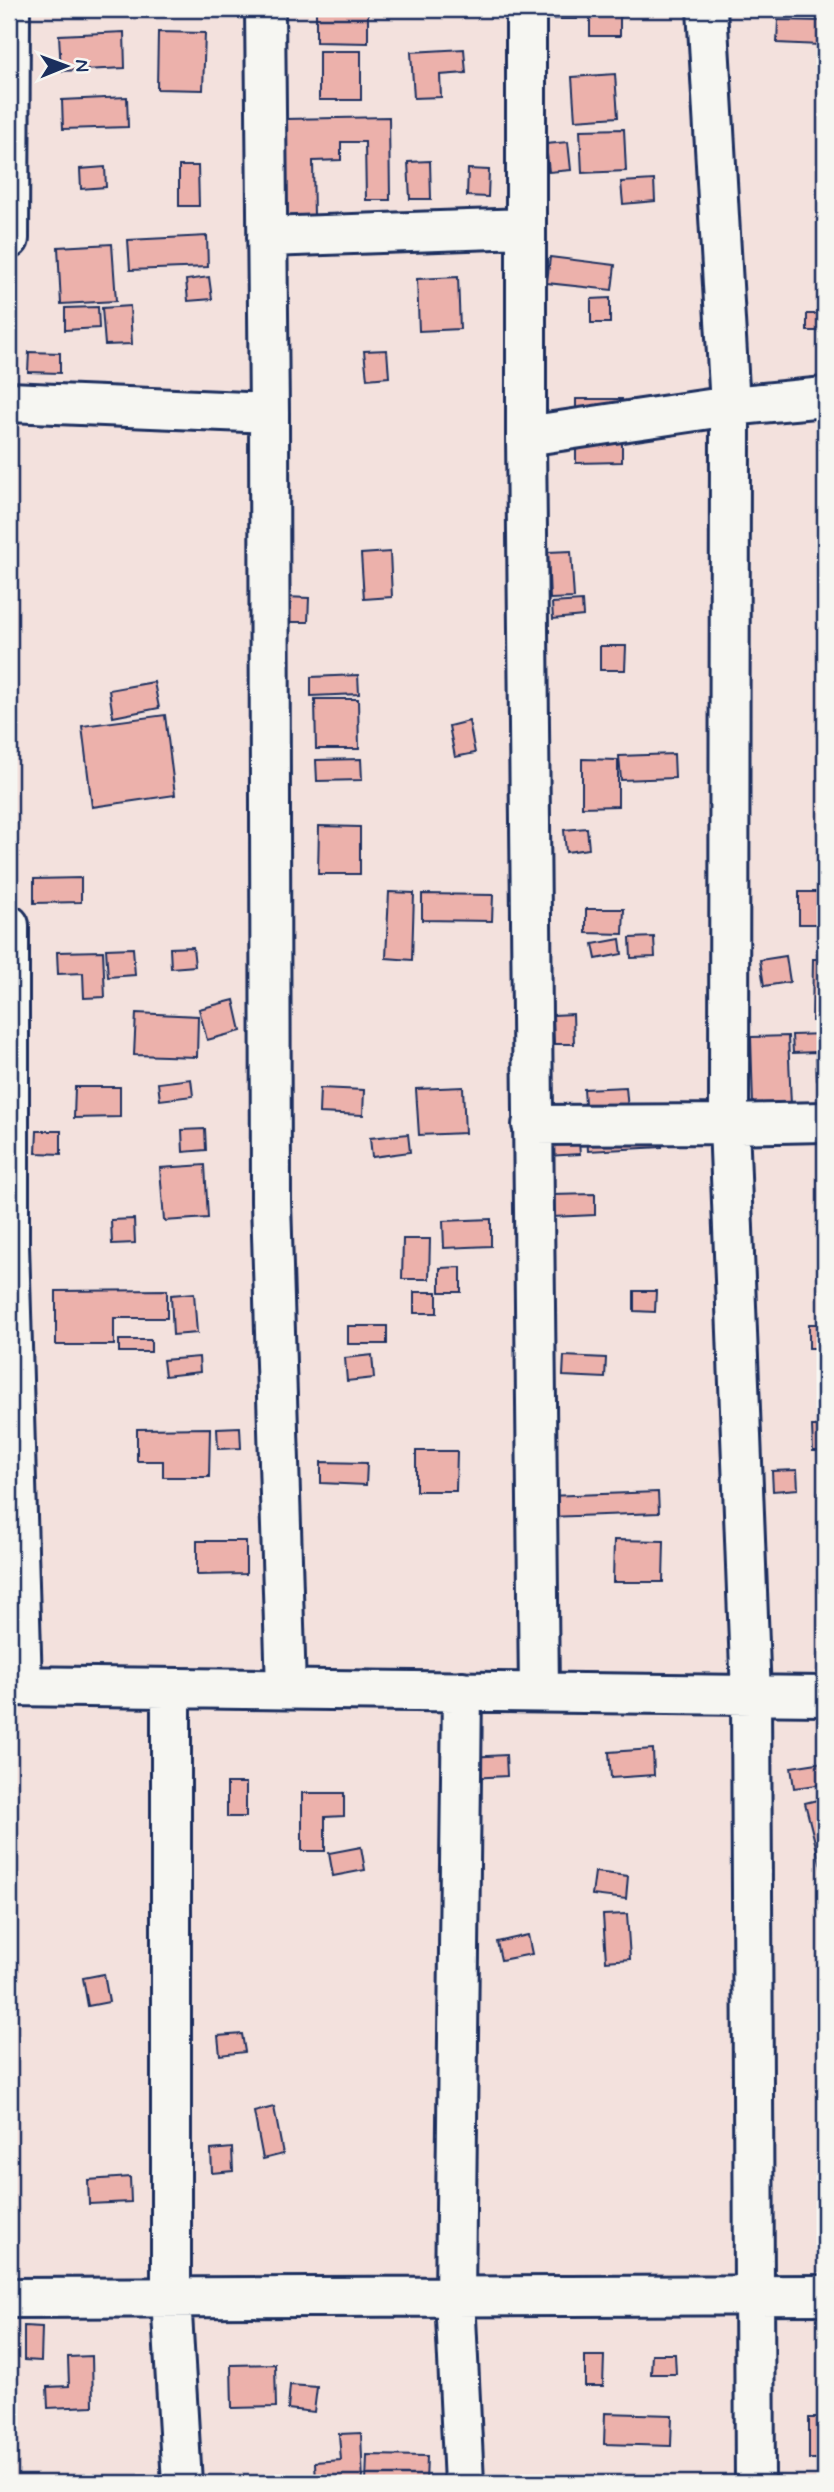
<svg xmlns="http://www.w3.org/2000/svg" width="834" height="2492" font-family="Mynerve,sans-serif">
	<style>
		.building { fill: #ecb1ab; stroke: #1b2f5e; stroke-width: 2 }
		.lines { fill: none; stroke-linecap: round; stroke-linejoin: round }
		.minor-casing { stroke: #1b2f5e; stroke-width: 44 }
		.minor { stroke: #f6f6f2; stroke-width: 38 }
	</style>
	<rect width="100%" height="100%" fill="#f3e1dd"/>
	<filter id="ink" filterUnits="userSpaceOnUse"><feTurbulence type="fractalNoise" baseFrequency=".0143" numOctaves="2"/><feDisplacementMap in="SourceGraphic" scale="14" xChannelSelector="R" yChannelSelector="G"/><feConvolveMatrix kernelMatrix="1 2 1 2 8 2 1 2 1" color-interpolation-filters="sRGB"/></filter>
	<g filter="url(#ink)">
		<path class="building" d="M316,9H368V43L316,42Z
			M548,9H577V19H548Z
			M590,9H620V36H590Z
			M778,20L821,21L820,45L777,43Z
			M124,32L125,68L61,71L59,35Z
			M158,32L205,33L203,90L157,89Z
			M464,49L466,73L440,75L441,97L414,98L411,52Z
			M319,51H361V100H319Z
			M615,74L618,117L575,120L572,77Z
			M127,97L128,127L63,129L62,100Z
			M389,117L390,200H366L365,142H341V160L313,161L314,217H287L285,119Z
			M624,129L626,171L582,173L580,130Z
			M568,142L571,170L549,172L546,144Z
			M430,161L431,199H410L408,162Z
			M179,166H198L199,206H179Z
			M105,167L106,187L81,189L80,169Z
			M468,169L489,170L488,197L467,196Z
			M654,180L655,201L623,204L621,182Z
			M207,236L208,267L130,270L128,240Z
			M112,244L116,301L61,304L58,247Z
			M550,257L615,265L612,290L547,283Z
			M209,277L212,299L188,301L186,280Z
			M458,277L460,329L419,331L417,279Z
			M610,298V323H591V299Z
			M130,306L132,344L105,345L102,308Z
			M98,307L99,328L65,330V308Z
			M807,314H825V331H807Z
			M387,350L389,377L367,379L364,351Z
			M29,352L60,353V373L28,372Z
			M576,399H622V462L576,463Z
			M571,551L574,598L550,599L548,552Z
			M390,552L392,597L364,599L361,554Z
			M285,597L309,598L308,622H283Z
			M582,601L583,616L553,619L552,603Z
			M600,646H626L625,670H600Z
			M358,675L359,694L311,696V677Z
			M154,682L159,708L113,717L109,690Z
			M315,699H358L359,749H316Z
			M165,715L175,795L92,807L82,726Z
			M469,721L475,753L455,757L449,726Z
			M674,754L675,778L621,780L619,756Z
			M361,759L362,780L317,781L316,760Z
			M582,759L618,760V806L582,807Z
			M319,826L360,827V874H318Z
			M587,828L589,849L566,852L564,830Z
			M81,878V902L34,903V879Z
			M389,892L414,893L412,960L386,958Z
			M799,892H825V924H799Z
			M422,894L493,895L492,921L422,920Z
			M586,909H624L623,934L586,933Z
			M654,937L655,957L631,958L630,938Z
			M620,939L622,954L596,959L593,944Z
			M193,947L195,966L171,968L170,948Z
			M133,948L135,975L108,977L106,949Z
			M103,951L105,997L84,998L83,973L58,974L57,952Z
			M786,956L790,982L764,986L760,960Z
			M813,959H825V1021H812Z
			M234,1000L241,1031L207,1040L199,1009Z
			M136,1013L198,1016L197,1057L134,1055Z
			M573,1014L574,1044H554L553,1015Z
			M825,1034V1079L817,1080L816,1052L793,1053L792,1035Z
			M788,1036L791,1105L753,1106L751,1037Z
			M191,1079L193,1096L160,1100L158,1083Z
			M75,1087H120V1117L74,1118Z
			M463,1087L465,1133L419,1135L416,1089Z
			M626,1087L628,1110L659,1108L662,1147L588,1151L584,1089Z
			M320,1088L364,1090L363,1115L319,1113Z
			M205,1129L206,1150L183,1152L182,1130Z
			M37,1131H61V1154L36,1153Z
			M578,1131L580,1154L547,1156L545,1132Z
			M408,1134L410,1152L372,1157L370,1138Z
			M205,1165L208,1218L164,1221L160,1168Z
			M595,1194V1215L552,1217L551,1195Z
			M134,1219L135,1243L112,1244L111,1220Z
			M491,1219V1246L444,1248L443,1221Z
			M403,1239H430L429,1279H402Z
			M461,1267V1292H440V1268Z
			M167,1290V1318H114V1345H56V1291Z
			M634,1291H656L655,1312L634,1311Z
			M414,1292H437V1313H414Z
			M194,1293L197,1333L173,1335L171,1295Z
			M809,1324H825V1348H809Z
			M348,1326H387V1344H348Z
			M119,1340H151V1352H119Z
			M372,1355L374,1378L347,1381L345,1358Z
			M564,1356L606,1358L605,1378L563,1376Z
			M199,1357L200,1372L165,1376L163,1360Z
			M812,1426H825V1451H813Z
			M240,1427L241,1448L218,1449L217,1428Z
			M210,1428L209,1477H163V1461H137V1429Z
			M416,1451H457L456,1491H416Z
			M321,1462L367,1463L366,1485L321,1483Z
			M797,1470L798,1489L773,1491L772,1471Z
			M658,1492L659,1513L548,1517L547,1496Z
			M825,1492V1526H822L819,1493Z
			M614,1540L664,1541L663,1582H613Z
			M197,1541H246V1574L197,1575Z
			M653,1749L654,1775L611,1778L609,1752Z
			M506,1755L507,1776L470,1778L469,1757Z
			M824,1762L825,1784L794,1788L791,1767Z
			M227,1783H246V1817H227Z
			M302,1793H344V1816L325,1817V1851H302Z
			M825,1798V1869L822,1870L805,1803Z
			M361,1847L365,1870L333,1876L329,1853Z
			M595,1872L628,1876L626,1899L592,1895Z
			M627,1914L630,1959L606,1961L603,1915Z
			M528,1935L532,1954L501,1960L497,1942Z
			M104,1974L109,2002L88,2006L83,1978Z
			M242,2034L245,2052L220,2055L218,2036Z
			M274,2107L283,2154L263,2159L254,2112Z
			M232,2148L233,2171L212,2173L211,2150Z
			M130,2177L131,2202L89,2204L88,2180Z
			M24,2326L42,2327L41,2361L24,2360Z
			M652,2354H675L676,2374H651Z
			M92,2356L93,2406L48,2408L47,2387L69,2386L68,2357Z
			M585,2356H604L603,2386H585Z
			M275,2364L276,2407L232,2408L231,2365Z
			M290,2385L317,2387L314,2412L288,2409Z
			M605,2413L672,2415L671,2446L604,2444Z
			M809,2418H825V2459H809Z
			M361,2433L363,2483H316L315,2462L341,2460L339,2434Z
			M367,2455L427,2456L426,2483H366Z
			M533,2482H575V2483H533Z"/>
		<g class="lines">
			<defs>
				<path id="minor" d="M265,9L269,413L271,1202L286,1689
					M526,9V436L539,1692
					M707,9L730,406L729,1124L751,1695L755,2483
					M267,237L526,228
					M9,239L10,9
					M9,402L269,413
					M526,436L730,406L825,397
					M9,925V1244L22,1686
					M532,1125L729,1124L825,1122
					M9,1686L825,1696
					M171,1688V2297L182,2483
					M462,1691L455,2297L464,2483
					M9,2298L825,2295"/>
			</defs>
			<use href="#minor" class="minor-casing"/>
			<use href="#minor" class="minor"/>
		</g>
	</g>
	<rect width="834" height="2492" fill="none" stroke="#f6f6f2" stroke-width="35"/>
	<rect x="18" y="18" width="799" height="2457" fill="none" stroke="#1b2f5e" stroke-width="2.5" filter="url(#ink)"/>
	<g transform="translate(66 66) rotate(89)" stroke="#f6f6f2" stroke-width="5" paint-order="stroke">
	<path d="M0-5L12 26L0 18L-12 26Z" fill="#1b2f5e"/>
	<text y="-10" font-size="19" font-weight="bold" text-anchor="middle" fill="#1b2f5e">N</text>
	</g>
</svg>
